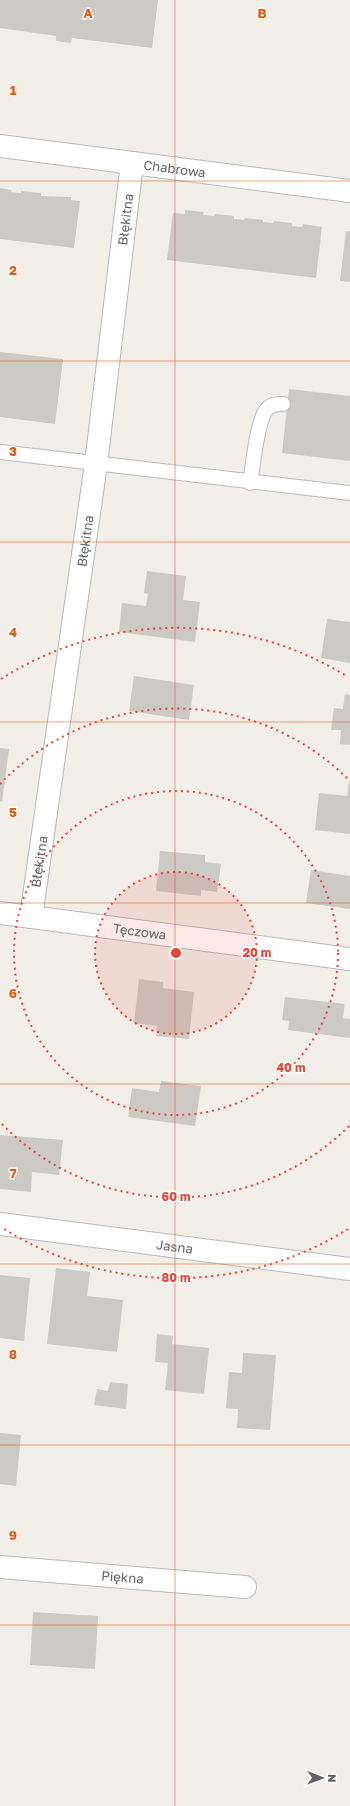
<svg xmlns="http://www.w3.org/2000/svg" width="350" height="1806" font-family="'Golos Text',sans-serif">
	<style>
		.building { fill: #cccac5 }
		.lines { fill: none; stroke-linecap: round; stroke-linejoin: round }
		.lane-casing { stroke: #b5b8bc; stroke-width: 16 }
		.street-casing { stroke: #b5b8bc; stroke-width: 24 }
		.lane { stroke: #fff; stroke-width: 14 }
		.street { stroke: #fff; stroke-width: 22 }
		.grid { fill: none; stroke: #e8590c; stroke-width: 1; stroke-opacity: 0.55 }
		.ring { fill: none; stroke: #ea4335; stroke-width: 2; stroke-dasharray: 2 4 }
		.labels { text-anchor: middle; stroke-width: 3; stroke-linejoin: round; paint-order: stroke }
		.street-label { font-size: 13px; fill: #5f6368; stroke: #fff }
		.grid-label { font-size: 13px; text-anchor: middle; font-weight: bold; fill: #e8590c; stroke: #fff; stroke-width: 3; stroke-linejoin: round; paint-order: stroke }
		.centre { fill: #ea4335; stroke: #fff; stroke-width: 2 }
		.ring-label { font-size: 12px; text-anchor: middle; font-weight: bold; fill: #ea4335; stroke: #fff; stroke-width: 3; stroke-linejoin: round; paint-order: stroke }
	</style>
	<rect width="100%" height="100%" fill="#f1efe8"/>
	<path class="building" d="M0,0H158L152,48L72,38L71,43L56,41V36L0,28Z
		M0,188L12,190L11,192L21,193V191L41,193V196L71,197V200L80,201L74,248L0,239Z
		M185,210L204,212L203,215L214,216L215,214L234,216V219L244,220L245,218L263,220V222L273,223L274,221L292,223V226L302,227L303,224L322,227L316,278L167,260L173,213L185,214Z
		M346,231H350V282L340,281Z
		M0,352L63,359L55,424L0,417Z
		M289,389L350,396V461L282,453Z
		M147,571L186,576L183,600L200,602L195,642L119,632L122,603L146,606L148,594L144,593Z
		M327,619L350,622V663L321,658Z
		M134,676L194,685L189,720L129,711Z
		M345,694L350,695V745L340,744L341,730H331L334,708L343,709Z
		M0,748L9,749L2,802L0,801Z
		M349,781H350V834L315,830L319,793L347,796Z
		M160,851L205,855V862L221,864L217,892L201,890V896L156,891Z
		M311,870L350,876V909L306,903Z
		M139,979L163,982V988L194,992L189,1039L156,1036L157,1026L134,1023Z
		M285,997L345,1004L343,1018L350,1019V1038L288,1030L289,1021L282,1020Z
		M161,1081L201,1086L195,1126L128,1117L132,1088L159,1092Z
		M0,1135L63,1140L59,1175L32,1172L31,1192L0,1189Z
		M56,1268L90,1272L87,1296L123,1300L117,1352L47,1344Z
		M0,1275L30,1278L24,1341L0,1338Z
		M157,1334L173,1336L172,1344L209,1348L204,1394L165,1390L168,1363L155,1362Z
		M243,1353L276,1355L270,1430L237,1428L238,1409L226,1408L229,1372L242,1373Z
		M110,1382L128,1384L126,1409L94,1405L97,1389L108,1391Z
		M0,1433L21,1435L16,1486L0,1484Z
		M33,1612L98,1616L95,1669L30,1665Z"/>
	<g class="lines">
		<defs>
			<path id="lane" d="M0,452L350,493
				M250,483C253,467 257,417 268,408C272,404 278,404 283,404"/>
			<g id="street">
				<path id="s1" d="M0,146L350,191"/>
				<path id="s2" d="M0,913L350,959"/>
				<path id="s3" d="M31,917L96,464L132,163"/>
				<path id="s4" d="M0,1224L350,1269"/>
				<path id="s5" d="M0,1567L245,1587"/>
			</g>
		</defs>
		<use href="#lane" class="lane-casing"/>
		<use href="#street" class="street-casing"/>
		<use href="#lane" class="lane"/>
		<use href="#street" class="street"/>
	</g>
	<path class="grid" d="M175,0V1806M0,181H350M0,361H350M0,542H350M0,722H350M0,903H350M0,1084H350M0,1264H350M0,1445H350M0,1625H350"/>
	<circle cx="176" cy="953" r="81" fill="#ea4335" fill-opacity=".12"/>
	<g class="ring">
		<circle cx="176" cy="953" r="81"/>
		<circle cx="176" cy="953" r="162"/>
		<path d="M349 1126A244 244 0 0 1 0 1122M0 784A244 244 0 0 1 349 780"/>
		<path d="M348 1229A325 325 0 0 1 1 1227M1 679A325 325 0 0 1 348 677"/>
	</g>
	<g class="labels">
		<g class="street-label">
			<text dy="5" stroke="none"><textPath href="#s1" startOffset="176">Chabrowa</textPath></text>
			<text dy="5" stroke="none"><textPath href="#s3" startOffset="704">Błękitna</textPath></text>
			<text dy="5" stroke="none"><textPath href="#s3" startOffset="380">Błękitna</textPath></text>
			<text dy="5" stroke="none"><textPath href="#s3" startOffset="56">Błękitna</textPath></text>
			<text dy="5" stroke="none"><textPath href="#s2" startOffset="141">Tęczowa</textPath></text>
			<text dy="5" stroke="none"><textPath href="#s4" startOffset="176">Jasna</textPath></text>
			<text dy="5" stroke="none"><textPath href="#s5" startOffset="123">Piękna</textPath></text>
		</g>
	</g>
	<g class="grid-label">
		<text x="88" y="18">A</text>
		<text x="262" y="18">B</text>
		<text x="13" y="95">1</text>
		<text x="13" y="275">2</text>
		<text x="13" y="456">3</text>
		<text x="13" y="637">4</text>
		<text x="13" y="817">5</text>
		<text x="13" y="998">6</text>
		<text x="13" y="1178">7</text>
		<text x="13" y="1359">8</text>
		<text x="13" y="1540">9</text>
	</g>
	<circle cx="176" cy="953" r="6" class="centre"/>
	<g class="ring-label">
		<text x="257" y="957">20 m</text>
		<text x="291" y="1072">40 m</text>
		<text x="176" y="1201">60 m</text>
		<text x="176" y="1282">80 m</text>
	</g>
	<g transform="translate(322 1778) rotate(91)" stroke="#ffffff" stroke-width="3" paint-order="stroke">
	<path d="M0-3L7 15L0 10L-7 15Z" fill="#5f6368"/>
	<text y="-6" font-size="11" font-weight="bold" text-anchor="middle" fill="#5f6368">N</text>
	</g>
</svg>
